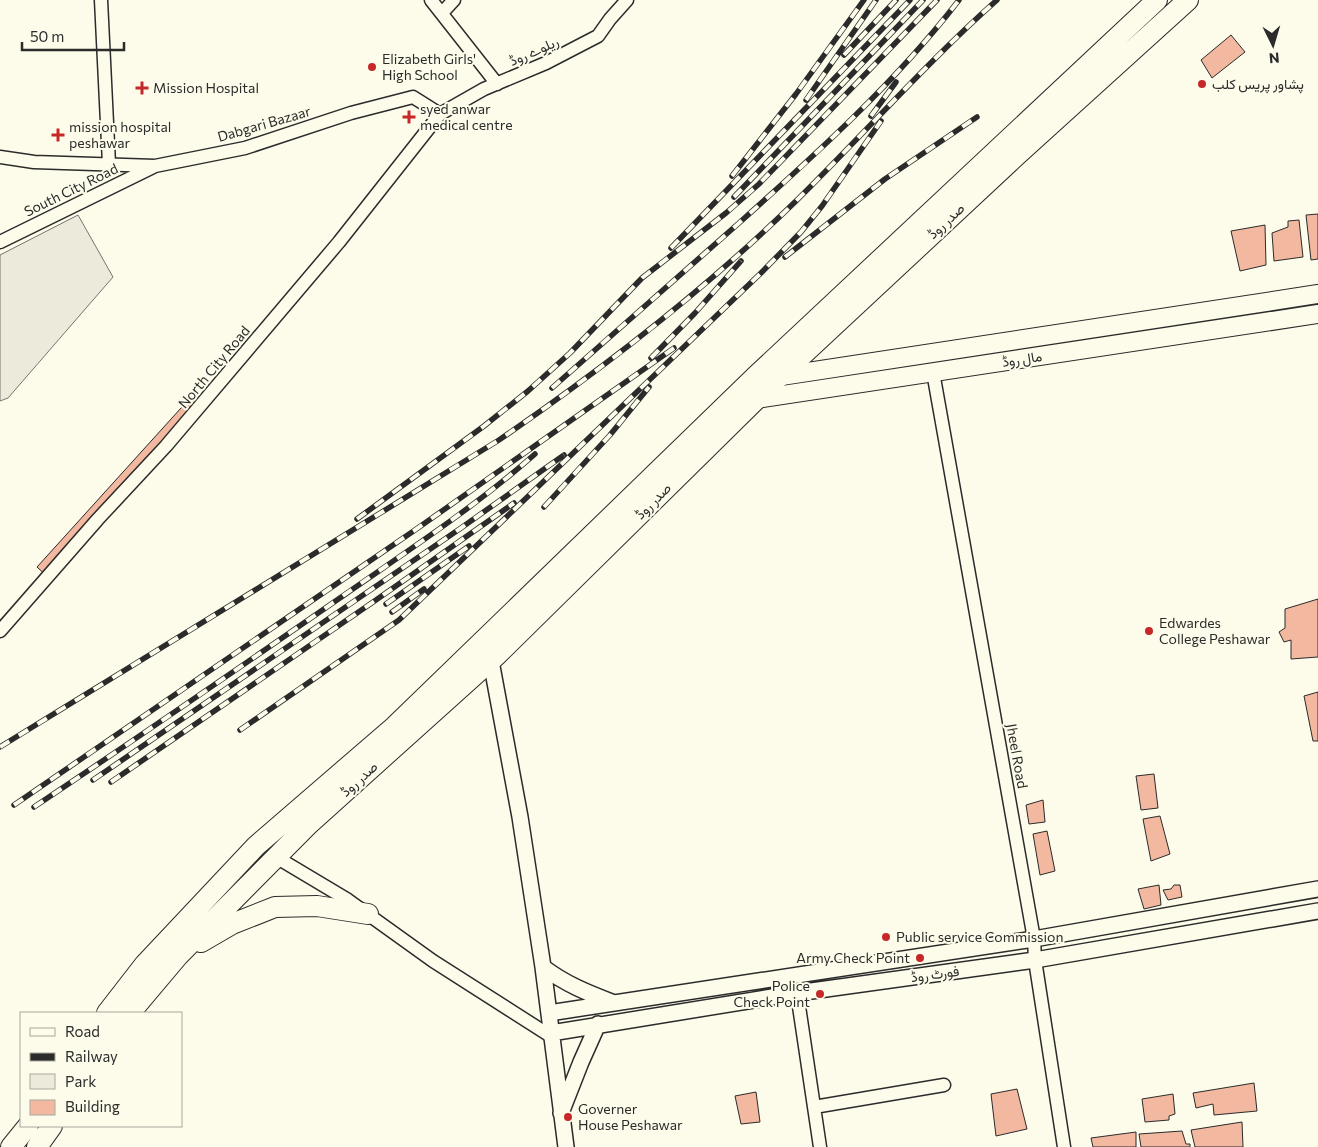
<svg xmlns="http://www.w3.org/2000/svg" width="1318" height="1147" font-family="Commissioner,Vazirmatn,sans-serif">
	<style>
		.green { fill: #ecebdb; stroke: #74746e }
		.building { fill: #f2b8a0; stroke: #2b2b2b }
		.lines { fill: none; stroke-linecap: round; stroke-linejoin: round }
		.minor-casing { stroke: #2b2b2b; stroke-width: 15 }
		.tertiary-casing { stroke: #2b2b2b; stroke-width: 18 }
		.secondary-casing { stroke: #2b2b2b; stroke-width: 20 }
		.primary-casing { stroke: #2b2b2b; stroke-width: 22 }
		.minor { stroke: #fdfbea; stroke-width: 12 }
		.tertiary { stroke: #fdfbea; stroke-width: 15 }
		.secondary { stroke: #fdfbea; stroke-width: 18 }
		.primary { stroke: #fdfbea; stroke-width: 20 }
		.rail-casing { stroke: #2b2b2b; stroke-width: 5.5 }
		.rail { stroke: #fdfbea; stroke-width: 4; stroke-dasharray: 11; stroke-linecap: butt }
		.poi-dot { fill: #c62828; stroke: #fdfbea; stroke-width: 2 }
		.labels { text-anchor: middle; stroke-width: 4; stroke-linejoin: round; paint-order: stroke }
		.street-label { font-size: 14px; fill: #2b2b2b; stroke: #fdfbea }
		.poi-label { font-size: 14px; fill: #2b2b2b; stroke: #fdfbea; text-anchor: start }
	</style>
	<rect width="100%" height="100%" fill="#fdfbea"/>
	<path class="green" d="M78,215L113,277L8,398L0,401V255Z"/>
	<path class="building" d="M1231,35L1245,52L1212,78L1201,60Z
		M1318,214V259L1311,260L1306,215Z
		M1299,220L1303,257L1274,261L1272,233L1288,227V221Z
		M1265,225L1266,265L1240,271L1231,231Z
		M191,397L205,410L51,580L37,567Z
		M1318,599V657L1291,659V640L1284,642L1279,632L1285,628V609Z
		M1318,692V741H1313L1304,696Z
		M1154,774L1158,808L1141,810L1136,776Z
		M1043,800L1045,822L1029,824L1026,805Z
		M1160,816L1170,854L1151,861L1143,819Z
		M1047,831L1055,871L1040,875L1033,834Z
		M1159,885L1161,905L1144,909L1138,889Z
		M1174,885H1180L1182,897L1168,900L1163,890L1171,889Z
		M1254,1083L1257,1111L1214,1115L1213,1104L1196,1108L1193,1093Z
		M1017,1089L1027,1129L996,1136L991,1094Z
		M756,1092L760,1122L741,1124L735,1096Z
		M1173,1094L1175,1114L1169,1116V1120L1145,1122L1142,1099Z
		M1242,1122L1243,1147H1195L1191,1130Z
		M1182,1131L1186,1144H1190V1147H1141L1139,1134Z
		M1136,1132V1147H1093L1091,1138Z"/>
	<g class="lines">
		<defs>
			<path id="minor" d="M101,0L109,164
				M431,0L497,84
				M442,13L454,0
				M0,157L34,162L155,166L245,148L351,113L413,97L440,114
				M0,242L153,167
				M933,372L1034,939L1035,960L1064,1147
				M0,631L98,519L166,446L339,242L440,114L484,89L546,63L598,36L610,19L627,0
				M276,857L348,900L433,961L552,1037
				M797,993L820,1147
				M814,1107L944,1085"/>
			<path id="tertiary" d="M491,661L520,817L543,967L566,1147
				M543,967C565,984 588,993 614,1003
				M549,1013L1034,939L1318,889
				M551,1033L797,993L1035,960L1318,911
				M561,1113L581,1062L598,1024"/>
			<path id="secondary" d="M775,377L1318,294
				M750,400L1318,314"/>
			<path id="primary" d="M201,942L232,924L275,907L317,906L368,914
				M107,1013L145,964L256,846L395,726L758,374L1157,0
				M130,1013L178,956L309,824L498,654L780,376L1016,156L1188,0
				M11,1147L28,1126
				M37,1147L52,1126"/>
		</defs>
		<use href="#minor" class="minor-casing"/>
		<use href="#tertiary" class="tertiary-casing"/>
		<use href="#secondary" class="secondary-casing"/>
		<use href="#primary" class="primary-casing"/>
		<use href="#minor" class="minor"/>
		<use href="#tertiary" class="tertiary"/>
		<use href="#secondary" class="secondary"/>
		<use href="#primary" class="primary"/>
		<defs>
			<path id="rail" d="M844,55L896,0
				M806,100L876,0
				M871,116L896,82
				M732,176L796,94L864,0
				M734,197L923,0
				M671,248L910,0
				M785,257L885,179L977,117
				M651,358L695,313L741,261
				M552,388C614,333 677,278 739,223C817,153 895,83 959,0
				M544,507L610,435L649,387
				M357,519L484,426L528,391L570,353L642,278L726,213L759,184L937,0
				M386,604L469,546
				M392,612L424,589
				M240,730L399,620L761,273L801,232L822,206L881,121
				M0,747L499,440C604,368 705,290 796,201C864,134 926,63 997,0
				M93,780L461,528L564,455
				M111,782L376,600L514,503
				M14,805L415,530L674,348
				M34,807C136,739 236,670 337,600C404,553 474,508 535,454"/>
		</defs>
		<use href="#rail" class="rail-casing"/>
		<use href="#rail" class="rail"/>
	</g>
	<g class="poi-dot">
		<circle cx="372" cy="67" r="5"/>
		<circle cx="1202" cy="84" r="5"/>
		<path d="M139.5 80.5h5v5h5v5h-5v5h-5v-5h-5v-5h5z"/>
		<path d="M406.5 109.5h5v5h5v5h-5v5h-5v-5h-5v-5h5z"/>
		<path d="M55.5 127.5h5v5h5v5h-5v5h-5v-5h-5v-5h5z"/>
		<circle cx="1149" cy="631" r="5"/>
		<circle cx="886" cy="937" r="5"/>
		<circle cx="920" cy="958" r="5"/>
		<circle cx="820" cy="994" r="5"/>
		<circle cx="568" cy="1117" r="5"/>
	</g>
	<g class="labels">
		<g class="street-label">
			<text transform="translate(534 51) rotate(-24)" y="5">ریلوے روڈ</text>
			<text transform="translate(264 124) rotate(-16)" y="5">Dabgari Bazaar</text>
			<text transform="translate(71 190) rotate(-26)" y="5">South City Road</text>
			<text transform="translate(946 221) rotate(-43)" y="5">صدر روڈ</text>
			<text transform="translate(1022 359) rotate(-9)" y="5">مال روڈ</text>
			<text transform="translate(214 367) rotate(-50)" y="5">North City Road</text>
			<text transform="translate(653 501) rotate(-45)" y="5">صدر روڈ</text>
			<text transform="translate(1017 756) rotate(80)" y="5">Jheel Road</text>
			<text transform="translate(359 779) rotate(-42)" y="5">صدر روڈ</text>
			<text transform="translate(935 974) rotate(-8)" y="5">فورٹ روڈ</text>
		</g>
		<g class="poi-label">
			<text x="382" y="64">Elizabeth Girls'<tspan x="382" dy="16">High School</tspan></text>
			<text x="1212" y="89">پشاور پریس کلب</text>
			<text x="153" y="93">Mission Hospital</text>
			<text x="420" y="114">syed anwar<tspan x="420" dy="16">medical centre</tspan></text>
			<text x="69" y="132">mission hospital<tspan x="69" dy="16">peshawar</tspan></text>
			<text x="1159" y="628">Edwardes<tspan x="1159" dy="16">College Peshawar</tspan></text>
			<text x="896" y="942">Public service Commission</text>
			<text x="910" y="963" text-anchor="end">Army Check Point</text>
			<text x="810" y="991" text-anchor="end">Police<tspan x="810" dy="16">Check Point</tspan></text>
			<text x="578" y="1114">Governer<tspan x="578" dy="16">House Peshawar</tspan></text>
		</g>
	</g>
	<rect x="20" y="1012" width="162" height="115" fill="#fdfbea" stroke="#a9a89e"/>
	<rect x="30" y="1028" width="25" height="8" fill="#fdfbea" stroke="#a9a89e"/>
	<text x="65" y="1037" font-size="15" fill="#2b2b2b">Road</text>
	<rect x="30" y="1053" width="25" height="8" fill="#2b2b2b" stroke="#a9a89e"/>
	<text x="65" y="1062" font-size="15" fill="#2b2b2b">Railway</text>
	<rect x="30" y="1074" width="25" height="15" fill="#ecebdb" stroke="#a9a89e"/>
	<text x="65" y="1087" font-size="15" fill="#2b2b2b">Park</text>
	<rect x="30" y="1100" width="25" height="15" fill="#f2b8a0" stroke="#a9a89e"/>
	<text x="65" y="1112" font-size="15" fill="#2b2b2b">Building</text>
	<g transform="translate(1273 45) rotate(175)" stroke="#fdfbea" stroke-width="4" paint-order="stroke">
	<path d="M0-4L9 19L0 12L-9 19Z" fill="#2b2b2b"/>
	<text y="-8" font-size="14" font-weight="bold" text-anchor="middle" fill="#2b2b2b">N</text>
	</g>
	<path d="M22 42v8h102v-8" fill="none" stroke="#2b2b2b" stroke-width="2.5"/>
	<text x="30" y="42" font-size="15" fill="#2b2b2b" stroke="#fdfbea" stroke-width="4" paint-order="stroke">50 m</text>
</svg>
